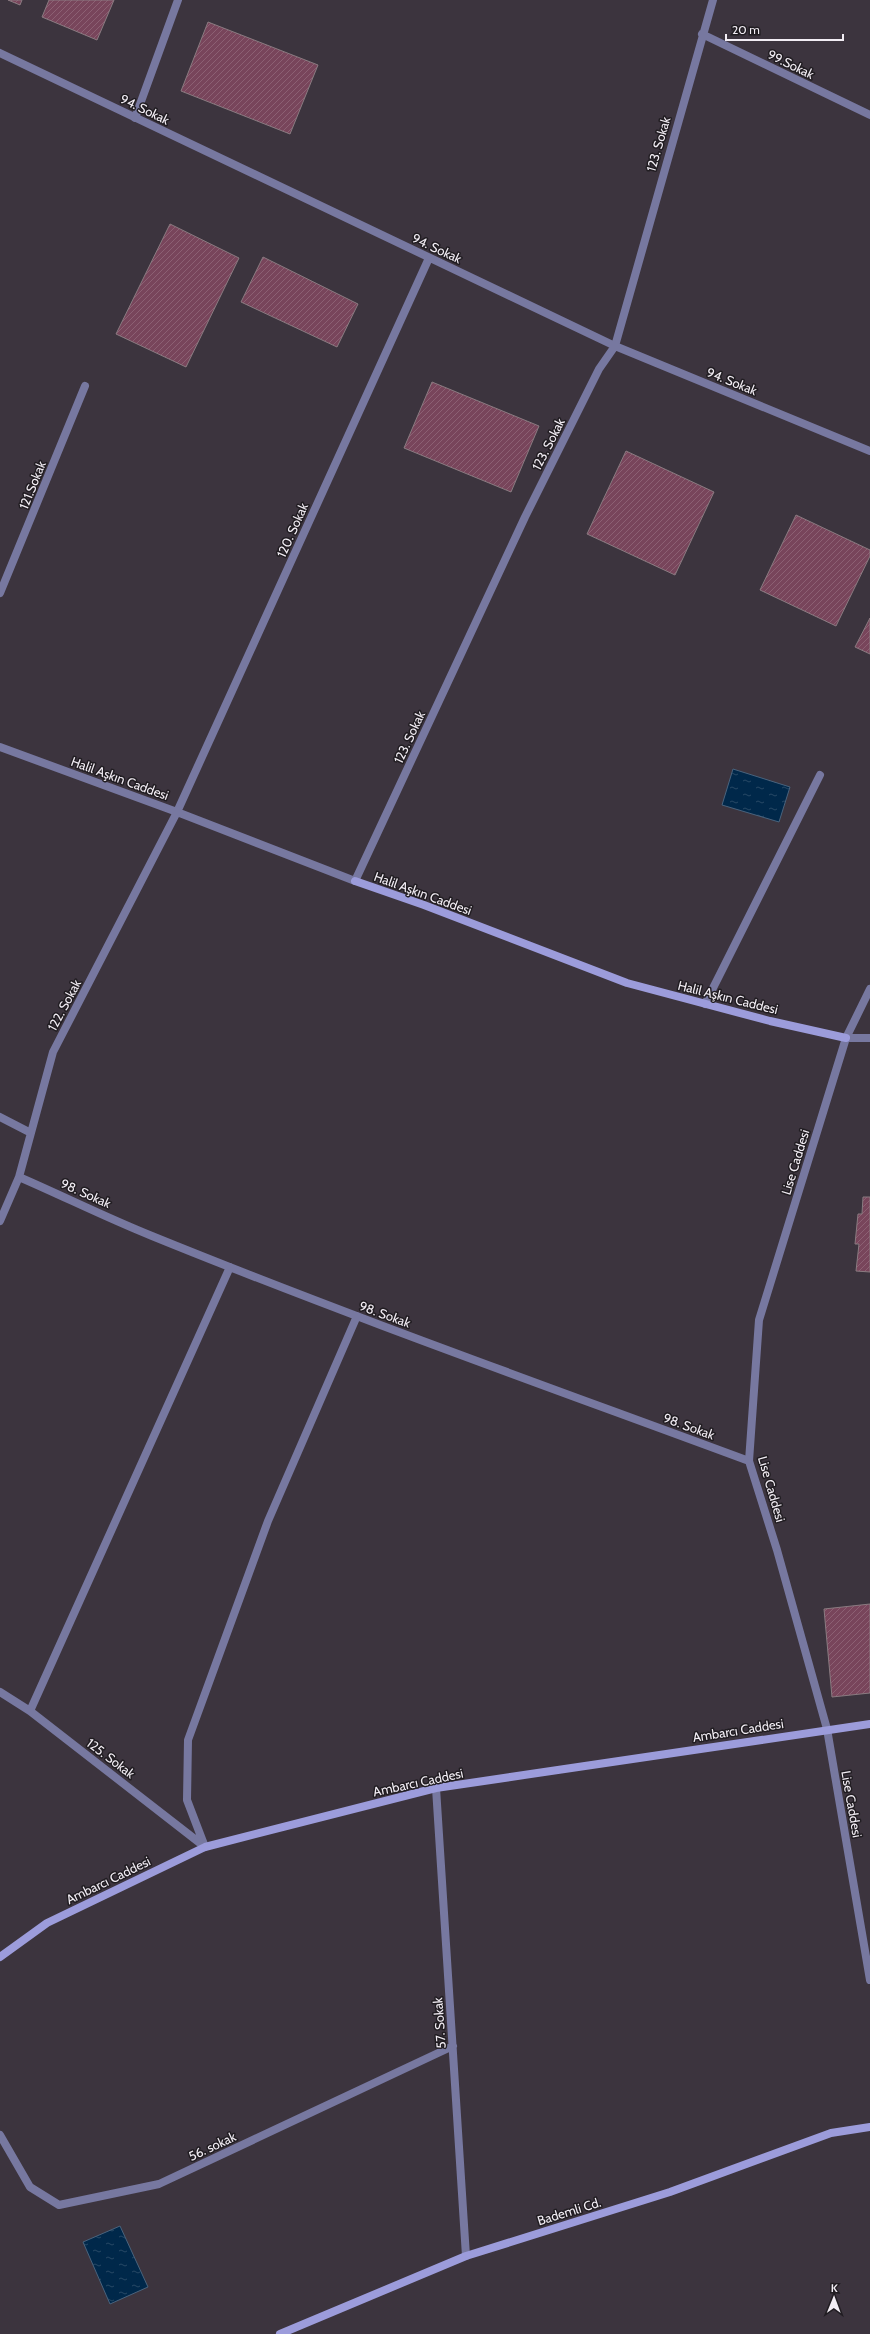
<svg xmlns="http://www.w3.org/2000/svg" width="870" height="2334" font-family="Cabin,sans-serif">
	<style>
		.water { fill: url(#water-ripples); stroke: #49637d }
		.building { fill: url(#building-hatch); stroke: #8a7b81 }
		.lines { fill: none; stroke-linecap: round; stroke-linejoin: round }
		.street { stroke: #7778a0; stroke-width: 8 }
		.secondary { stroke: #9c9cdb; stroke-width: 8 }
		.labels { text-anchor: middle; stroke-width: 3; stroke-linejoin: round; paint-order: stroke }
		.street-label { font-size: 13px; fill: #f2edf4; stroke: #211d22 }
	</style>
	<defs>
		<pattern id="water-ripples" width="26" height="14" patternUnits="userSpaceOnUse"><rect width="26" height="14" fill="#00284a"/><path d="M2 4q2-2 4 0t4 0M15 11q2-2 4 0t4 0" fill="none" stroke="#264865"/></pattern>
		<pattern id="building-hatch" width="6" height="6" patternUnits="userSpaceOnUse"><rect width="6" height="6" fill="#78455b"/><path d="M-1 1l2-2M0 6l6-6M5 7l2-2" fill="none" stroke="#8c6073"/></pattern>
	</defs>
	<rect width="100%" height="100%" fill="#3c343e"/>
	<path class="water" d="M733,769L790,787L779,822L722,805Z
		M120,2226L148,2287L110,2304L83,2242Z"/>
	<path class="building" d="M8,0H22L20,5Z
		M49,0H114L97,40L42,17Z
		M208,22L318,65L290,134L181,91Z
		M170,224L239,258L186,367L116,334Z
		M263,257L358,304L337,347L241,302Z
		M432,382L539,426L511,492L404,448Z
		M626,451L714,492L675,575L587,534Z
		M796,515L870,550V556L836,626L760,590Z
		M870,618V654L855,647Z
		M863,1197H870V1272L856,1271L859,1244H855L858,1214H862Z
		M870,1604V1693L832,1697L824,1609Z"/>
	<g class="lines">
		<path class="street" d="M702,34L870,115
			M0,53L615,346L870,451
			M135,118L178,0
			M0,593L85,386
			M0,747L177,812L355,881L525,517L599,369L615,346L713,0
			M870,989L846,1038L759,1320L749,1461L777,1550L827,1729L870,1980
			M705,1004L820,775
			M846,1038H870
			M0,1117L31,1133
			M19,1177C63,1196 107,1218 152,1236C349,1316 549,1387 749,1461
			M0,1221L19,1177L53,1052L177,812L429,258
			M0,1692L30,1711L205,1847
			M30,1711L230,1267
			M436,1788L466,2256
			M205,1847L187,1800L188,1740L268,1521L357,1316
			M0,2135L30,2187L59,2205L159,2184L453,2046"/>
		<path class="secondary" d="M355,881L424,905L627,983L770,1021L846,1038
			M0,1957L47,1923L205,1847L436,1788L870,1724
			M280,2334L466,2256L670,2192L831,2133L870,2127"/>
	</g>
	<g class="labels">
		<g class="street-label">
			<text transform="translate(791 64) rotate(26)" y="5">99.Sokak</text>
			<text transform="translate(145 109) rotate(26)" y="5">94. Sokak</text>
			<text transform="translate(658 144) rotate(-74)" y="5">123. Sokak</text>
			<text transform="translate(437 248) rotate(25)" y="5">94. Sokak</text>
			<text transform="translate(732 381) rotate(22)" y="5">94. Sokak</text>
			<text transform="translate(548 444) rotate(-63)" y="5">123. Sokak</text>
			<text transform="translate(32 485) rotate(-68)" y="5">121.Sokak</text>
			<text transform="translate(292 530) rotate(-66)" y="5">120. Sokak</text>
			<text transform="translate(409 737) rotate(-65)" y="5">123. Sokak</text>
			<text transform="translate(120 778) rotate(20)" y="5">Halil Aşkın Caddesi</text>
			<text transform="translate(423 893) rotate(20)" y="5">Halil Aşkın Caddesi</text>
			<text transform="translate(728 997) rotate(14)" y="5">Halil Aşkın Caddesi</text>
			<text transform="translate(64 1005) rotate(-62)" y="5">122. Sokak</text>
			<text transform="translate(795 1162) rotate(-73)" y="5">Lise Caddesi</text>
			<text transform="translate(86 1193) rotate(24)" y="5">98. Sokak</text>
			<text transform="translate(385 1314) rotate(20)" y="5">98. Sokak</text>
			<text transform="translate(689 1426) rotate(20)" y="5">98. Sokak</text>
			<text transform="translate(772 1489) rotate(74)" y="5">Lise Caddesi</text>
			<text transform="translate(738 1730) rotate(-9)" y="5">Ambarcı Caddesi</text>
			<text transform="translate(111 1758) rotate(37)" y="5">125. Sokak</text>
			<text transform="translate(418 1782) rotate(-12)" y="5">Ambarcı Caddesi</text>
			<text transform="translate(852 1804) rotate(80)" y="5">Lise Caddesi</text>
			<text transform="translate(108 1880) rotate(-26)" y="5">Ambarcı Caddesi</text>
			<text transform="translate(439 2023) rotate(-94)" y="5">57. Sokak</text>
			<text transform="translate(212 2146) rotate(-25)" y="5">56. sokak</text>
			<text transform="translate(569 2211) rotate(-17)" y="5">Bademli Cd.</text>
		</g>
	</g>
	<g transform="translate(834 2298) rotate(1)" stroke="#211d22" stroke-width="3" paint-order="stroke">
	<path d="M0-3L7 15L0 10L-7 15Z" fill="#f2edf4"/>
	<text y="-6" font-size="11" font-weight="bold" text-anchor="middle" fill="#f2edf4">K</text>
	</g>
	<path d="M726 34v6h117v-6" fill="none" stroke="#f2edf4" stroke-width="2"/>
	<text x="732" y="34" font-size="12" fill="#f2edf4" stroke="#211d22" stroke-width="3" paint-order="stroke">20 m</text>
</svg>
